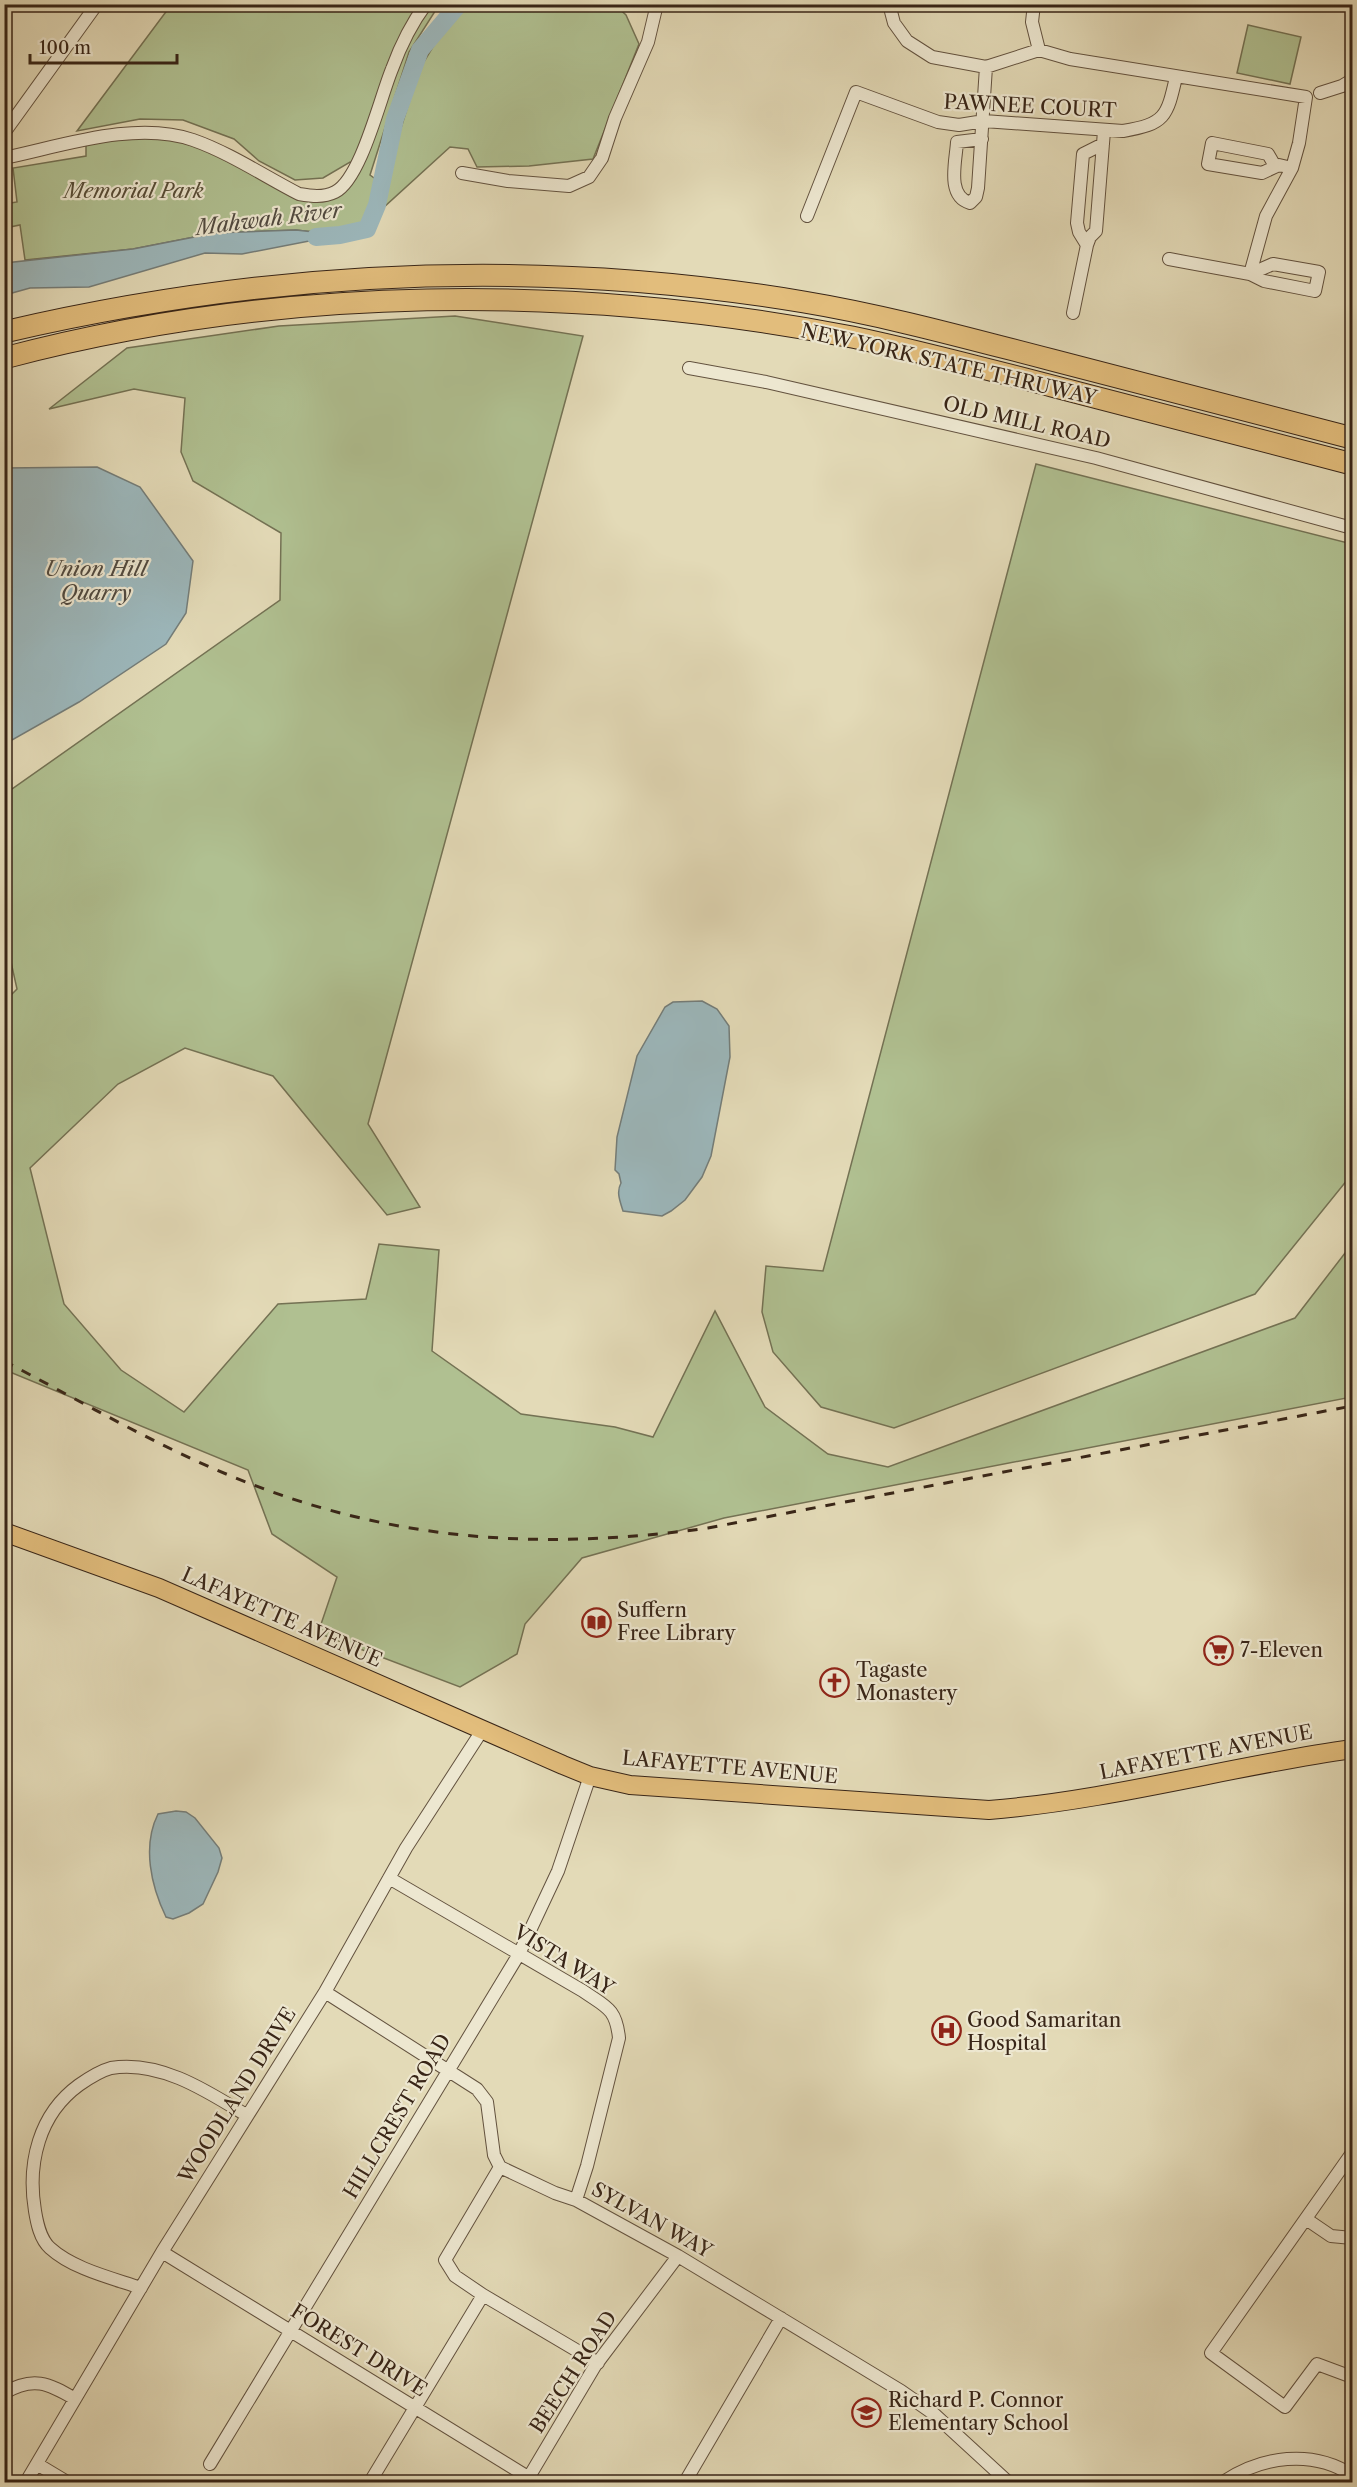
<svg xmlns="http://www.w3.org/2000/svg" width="1357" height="2487" font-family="'Libre Caslon Text',serif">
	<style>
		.green { fill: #b0c091; stroke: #747254; stroke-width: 1.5 }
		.water { fill: #9cb7bb; stroke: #747d79; stroke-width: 1.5 }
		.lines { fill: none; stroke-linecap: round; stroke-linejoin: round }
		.river { stroke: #9cb7bb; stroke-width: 18 }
		.street-casing { stroke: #63523f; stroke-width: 14 }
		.primary-casing { stroke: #382517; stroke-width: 20 }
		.highway-casing { stroke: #382517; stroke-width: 23 }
		.street { stroke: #ede7d0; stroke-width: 12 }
		.primary { stroke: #e2bd7c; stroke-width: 18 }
		.highway { stroke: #e2bd7c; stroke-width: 21 }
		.rail { stroke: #382517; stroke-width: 3; stroke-dasharray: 10 10; stroke-linecap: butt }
		.labels { text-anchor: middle; stroke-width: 4.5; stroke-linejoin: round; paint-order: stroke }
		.street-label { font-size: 20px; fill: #382517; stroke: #ede7d0 }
		.park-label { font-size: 20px; font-style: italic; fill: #564c36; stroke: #ede7d0 }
		.poi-label { font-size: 20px; fill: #382517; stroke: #ede7d0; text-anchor: start }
		.water-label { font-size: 21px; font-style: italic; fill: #514a40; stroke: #ede7d0 }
	</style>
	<rect width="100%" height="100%" fill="#e3dab7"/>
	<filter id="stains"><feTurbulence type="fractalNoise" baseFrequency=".00333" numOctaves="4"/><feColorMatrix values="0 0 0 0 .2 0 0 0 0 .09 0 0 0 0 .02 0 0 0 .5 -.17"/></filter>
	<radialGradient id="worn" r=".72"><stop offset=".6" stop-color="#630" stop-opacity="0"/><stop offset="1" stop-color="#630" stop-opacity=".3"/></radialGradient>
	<path class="green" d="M471,4H614L626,15L639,44L593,159L529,166L477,167L468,149L450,147L384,207L388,170L419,70L434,45L464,9Z
		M171,5H439L409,52L370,175L381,183L377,205L367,229L340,235L296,230L215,233L133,249L25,260L20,225L5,228V204L17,202L13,168L86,156V141L112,135L193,140L299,194L335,192L357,165L350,162L323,178L295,180L259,161L234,139L183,120L140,119L77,131Z
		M1248,25L1301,37L1290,84L1237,73Z
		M455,316L583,336L368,1124L420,1207L387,1215L273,1076L185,1048L118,1084L30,1168L64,1304L121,1370L184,1412L278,1304L366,1299L379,1244L439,1250L432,1351L521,1414L615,1427L653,1437L715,1311L765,1407L828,1454L888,1467L1295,1318L1352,1244V1397L724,1518L582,1558L525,1624L517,1654L460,1687L318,1633L337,1577L272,1534L248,1470L5,1370L4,1002L17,989L11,962L5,966V794L280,600L281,533L193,481L181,452L185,398L134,389L49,409L127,348L279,326Z
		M1036,464L1352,544V1174L1255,1294L894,1428L821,1407L773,1352L762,1312L766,1266L823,1271Z"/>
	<path class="water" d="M296,230L340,235L242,254L205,253L89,287L30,288L5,295V263L133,249L215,233Z
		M97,467L140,487L193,561L186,613L166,644L79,702L5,744V468Z
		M702,1001L717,1009L729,1026L730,1057L711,1156L702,1177L685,1200L671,1211L662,1216L623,1211C620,1201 616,1192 621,1183L619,1174L615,1170L617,1137L637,1056L665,1007L673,1002Z
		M176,1811L186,1812L195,1818L219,1848L222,1858L218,1872L203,1904L189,1913L173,1919L166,1917C151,1886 142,1846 158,1814Z"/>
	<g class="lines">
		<path class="river" d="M316,237L340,235L367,229L377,205L395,119L420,50L459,4"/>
		<defs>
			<path id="street" d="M889,4L894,23L907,41L932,57L986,67L1039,50L1070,59L1306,97L1299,143L1292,168L1266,216L1250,274
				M971,4H972
				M1034,4L1032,22L1039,50
				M1320,93L1342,86L1352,80
				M4,133L97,4
				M982,139L957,142C956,161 946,196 970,203L976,197L978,188L986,67
				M4,158C62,146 136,120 193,140C230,153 264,176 299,194C311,196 323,198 335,192C361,179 380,98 392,69C400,47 411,24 426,4
				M1275,166L1268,154L1212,143L1208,164L1262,173L1279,165L1292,168
				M462,173L508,181L569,186L589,177L602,158L615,118L648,42L657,4
				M807,216L856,92L938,122L959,125L984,121L1123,131C1165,124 1167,117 1176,77
				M1087,245L1079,232L1077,223L1083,154L1103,144
				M1169,259L1250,274L1264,281L1315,291L1319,272L1273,264L1250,274
				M1073,313L1087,245L1090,237L1096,231L1104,131
				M689,368L766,382L1096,458L1352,528
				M389,1878L583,1991C606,2007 616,2008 619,2038L587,2166L576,2200
				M325,1992L477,2089L487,2102L494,2155L500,2167
				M1352,2153L1211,2353L1285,2407L1317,2364L1352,2377
				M500,2167L555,2193L576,2200L678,2256L901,2391L934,2414L1008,2482
				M500,2167L445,2260L455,2276L483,2295L598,2363
				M1306,2219L1331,2236L1352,2238
				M162,2252L536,2482
				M141,2288C112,2278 73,2269 50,2248C40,2239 37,2223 35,2211C27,2163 39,2114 79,2085C89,2078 100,2071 111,2068C160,2060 207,2091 246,2115
				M4,2393C33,2376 48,2383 75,2399
				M37,2464L67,2482
				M210,2464L519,1954L558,1871L590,1776
				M26,2482L162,2252L325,1992L406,1848L483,1729
				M370,2482L483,2295
				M526,2482L595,2366L678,2256
				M685,2482L781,2318
				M1223,2482C1262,2456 1312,2449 1352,2475"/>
			<path id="primary" d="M4,1532L159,1588L563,1765L590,1776L630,1785L989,1810C1112,1800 1231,1766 1352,1749"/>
			<path id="highway" d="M4,332C269,270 536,257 804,302C888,316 970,339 1052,360C1152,386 1252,412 1352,438
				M4,358C279,285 574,283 852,337C919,351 986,369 1052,386C1152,412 1252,438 1352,464"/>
		</defs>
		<use href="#street" class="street-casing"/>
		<use href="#primary" class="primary-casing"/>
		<use href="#highway" class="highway-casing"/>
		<use href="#street" class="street"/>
		<use href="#primary" class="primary"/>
		<use href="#highway" class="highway"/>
		<path class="rail" d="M4,1361C79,1400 153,1444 231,1476C390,1542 540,1551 708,1528L1352,1406"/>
	</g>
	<defs>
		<symbol id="library-ring" viewBox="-11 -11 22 22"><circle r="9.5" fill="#ede7d0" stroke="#8f2418" stroke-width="1.5"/><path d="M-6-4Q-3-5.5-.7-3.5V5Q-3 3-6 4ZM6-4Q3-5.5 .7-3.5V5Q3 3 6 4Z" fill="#8f2418"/></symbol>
		<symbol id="supermarket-ring" viewBox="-11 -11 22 22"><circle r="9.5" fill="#ede7d0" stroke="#8f2418" stroke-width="1.5"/><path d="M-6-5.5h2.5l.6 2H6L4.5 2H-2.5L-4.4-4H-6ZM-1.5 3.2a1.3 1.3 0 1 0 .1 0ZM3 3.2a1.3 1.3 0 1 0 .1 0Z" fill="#8f2418"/></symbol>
		<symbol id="church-ring" viewBox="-11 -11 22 22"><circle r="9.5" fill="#ede7d0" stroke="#8f2418" stroke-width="1.5"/><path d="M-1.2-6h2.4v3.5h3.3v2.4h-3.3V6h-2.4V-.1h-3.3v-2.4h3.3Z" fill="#8f2418"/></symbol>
		<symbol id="hospital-ring" viewBox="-11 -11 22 22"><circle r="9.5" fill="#ede7d0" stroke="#8f2418" stroke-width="1.5"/><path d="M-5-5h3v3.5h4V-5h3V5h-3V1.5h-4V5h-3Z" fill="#8f2418"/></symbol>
		<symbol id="school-ring" viewBox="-11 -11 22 22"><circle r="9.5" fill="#ede7d0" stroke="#8f2418" stroke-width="1.5"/><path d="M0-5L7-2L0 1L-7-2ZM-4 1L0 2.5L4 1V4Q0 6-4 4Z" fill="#8f2418"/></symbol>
	</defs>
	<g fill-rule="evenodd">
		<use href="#library-ring" x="580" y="1606" width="33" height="33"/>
		<use href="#supermarket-ring" x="1202" y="1634" width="33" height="33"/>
		<use href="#church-ring" x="818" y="1666" width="33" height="33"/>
		<use href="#hospital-ring" x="930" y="2014" width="33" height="33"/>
		<use href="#school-ring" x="850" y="2396" width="33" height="33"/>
	</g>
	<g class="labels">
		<g class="street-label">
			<text transform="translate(1030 106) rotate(3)" y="7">PAWNEE COURT</text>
			<text transform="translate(949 364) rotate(13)" y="7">NEW YORK STATE THRUWAY</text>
			<text transform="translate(1027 422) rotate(13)" y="7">OLD MILL ROAD</text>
			<text transform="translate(282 1617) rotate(24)" y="7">LAFAYETTE AVENUE</text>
			<text transform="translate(1206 1752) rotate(-11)" y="7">LAFAYETTE AVENUE</text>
			<text transform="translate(730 1767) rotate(5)" y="7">LAFAYETTE AVENUE</text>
			<text transform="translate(564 1960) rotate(32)" y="7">VISTA WAY</text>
			<text transform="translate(237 2095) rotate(-58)" y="7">WOODLAND DRIVE</text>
			<text transform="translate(397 2116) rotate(-59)" y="7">HILLCREST ROAD</text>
			<text transform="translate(652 2220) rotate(29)" y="7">SYLVAN WAY</text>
			<text transform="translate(359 2350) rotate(32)" y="7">FOREST DRIVE</text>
			<text transform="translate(573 2372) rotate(-57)" y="7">BEECH ROAD</text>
		</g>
		<g class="park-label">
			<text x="134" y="198">Memorial Park</text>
		</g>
		<g class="poi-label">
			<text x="617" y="1617">Suffern<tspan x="617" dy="23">Free Library</tspan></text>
			<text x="1240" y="1657">7-Eleven</text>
			<text x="856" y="1677">Tagaste<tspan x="856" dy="23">Monastery</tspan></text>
			<text x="967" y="2027">Good Samaritan<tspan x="967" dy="23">Hospital</tspan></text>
			<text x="888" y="2407">Richard P. Connor<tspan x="888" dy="23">Elementary School</tspan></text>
		</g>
		<g class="water-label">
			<text transform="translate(269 219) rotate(-7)" y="7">Mahwah River</text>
			<text x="96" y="576">Union Hill<tspan x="96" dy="24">Quarry</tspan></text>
		</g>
	</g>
	<rect width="1357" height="2487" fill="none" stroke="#e3dab7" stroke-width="24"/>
	<rect x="6" y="6" width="1345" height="2475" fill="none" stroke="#382517" stroke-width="3"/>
	<rect x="12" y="12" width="1333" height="2463" fill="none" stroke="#382517" stroke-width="1.5"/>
	<path d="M30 54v9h147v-9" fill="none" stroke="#382517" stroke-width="3"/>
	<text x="39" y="54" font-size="18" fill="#382517" stroke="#ede7d0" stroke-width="4.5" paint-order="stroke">100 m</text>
	<rect width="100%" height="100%" filter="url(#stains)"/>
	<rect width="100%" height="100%" fill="url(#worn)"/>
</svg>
